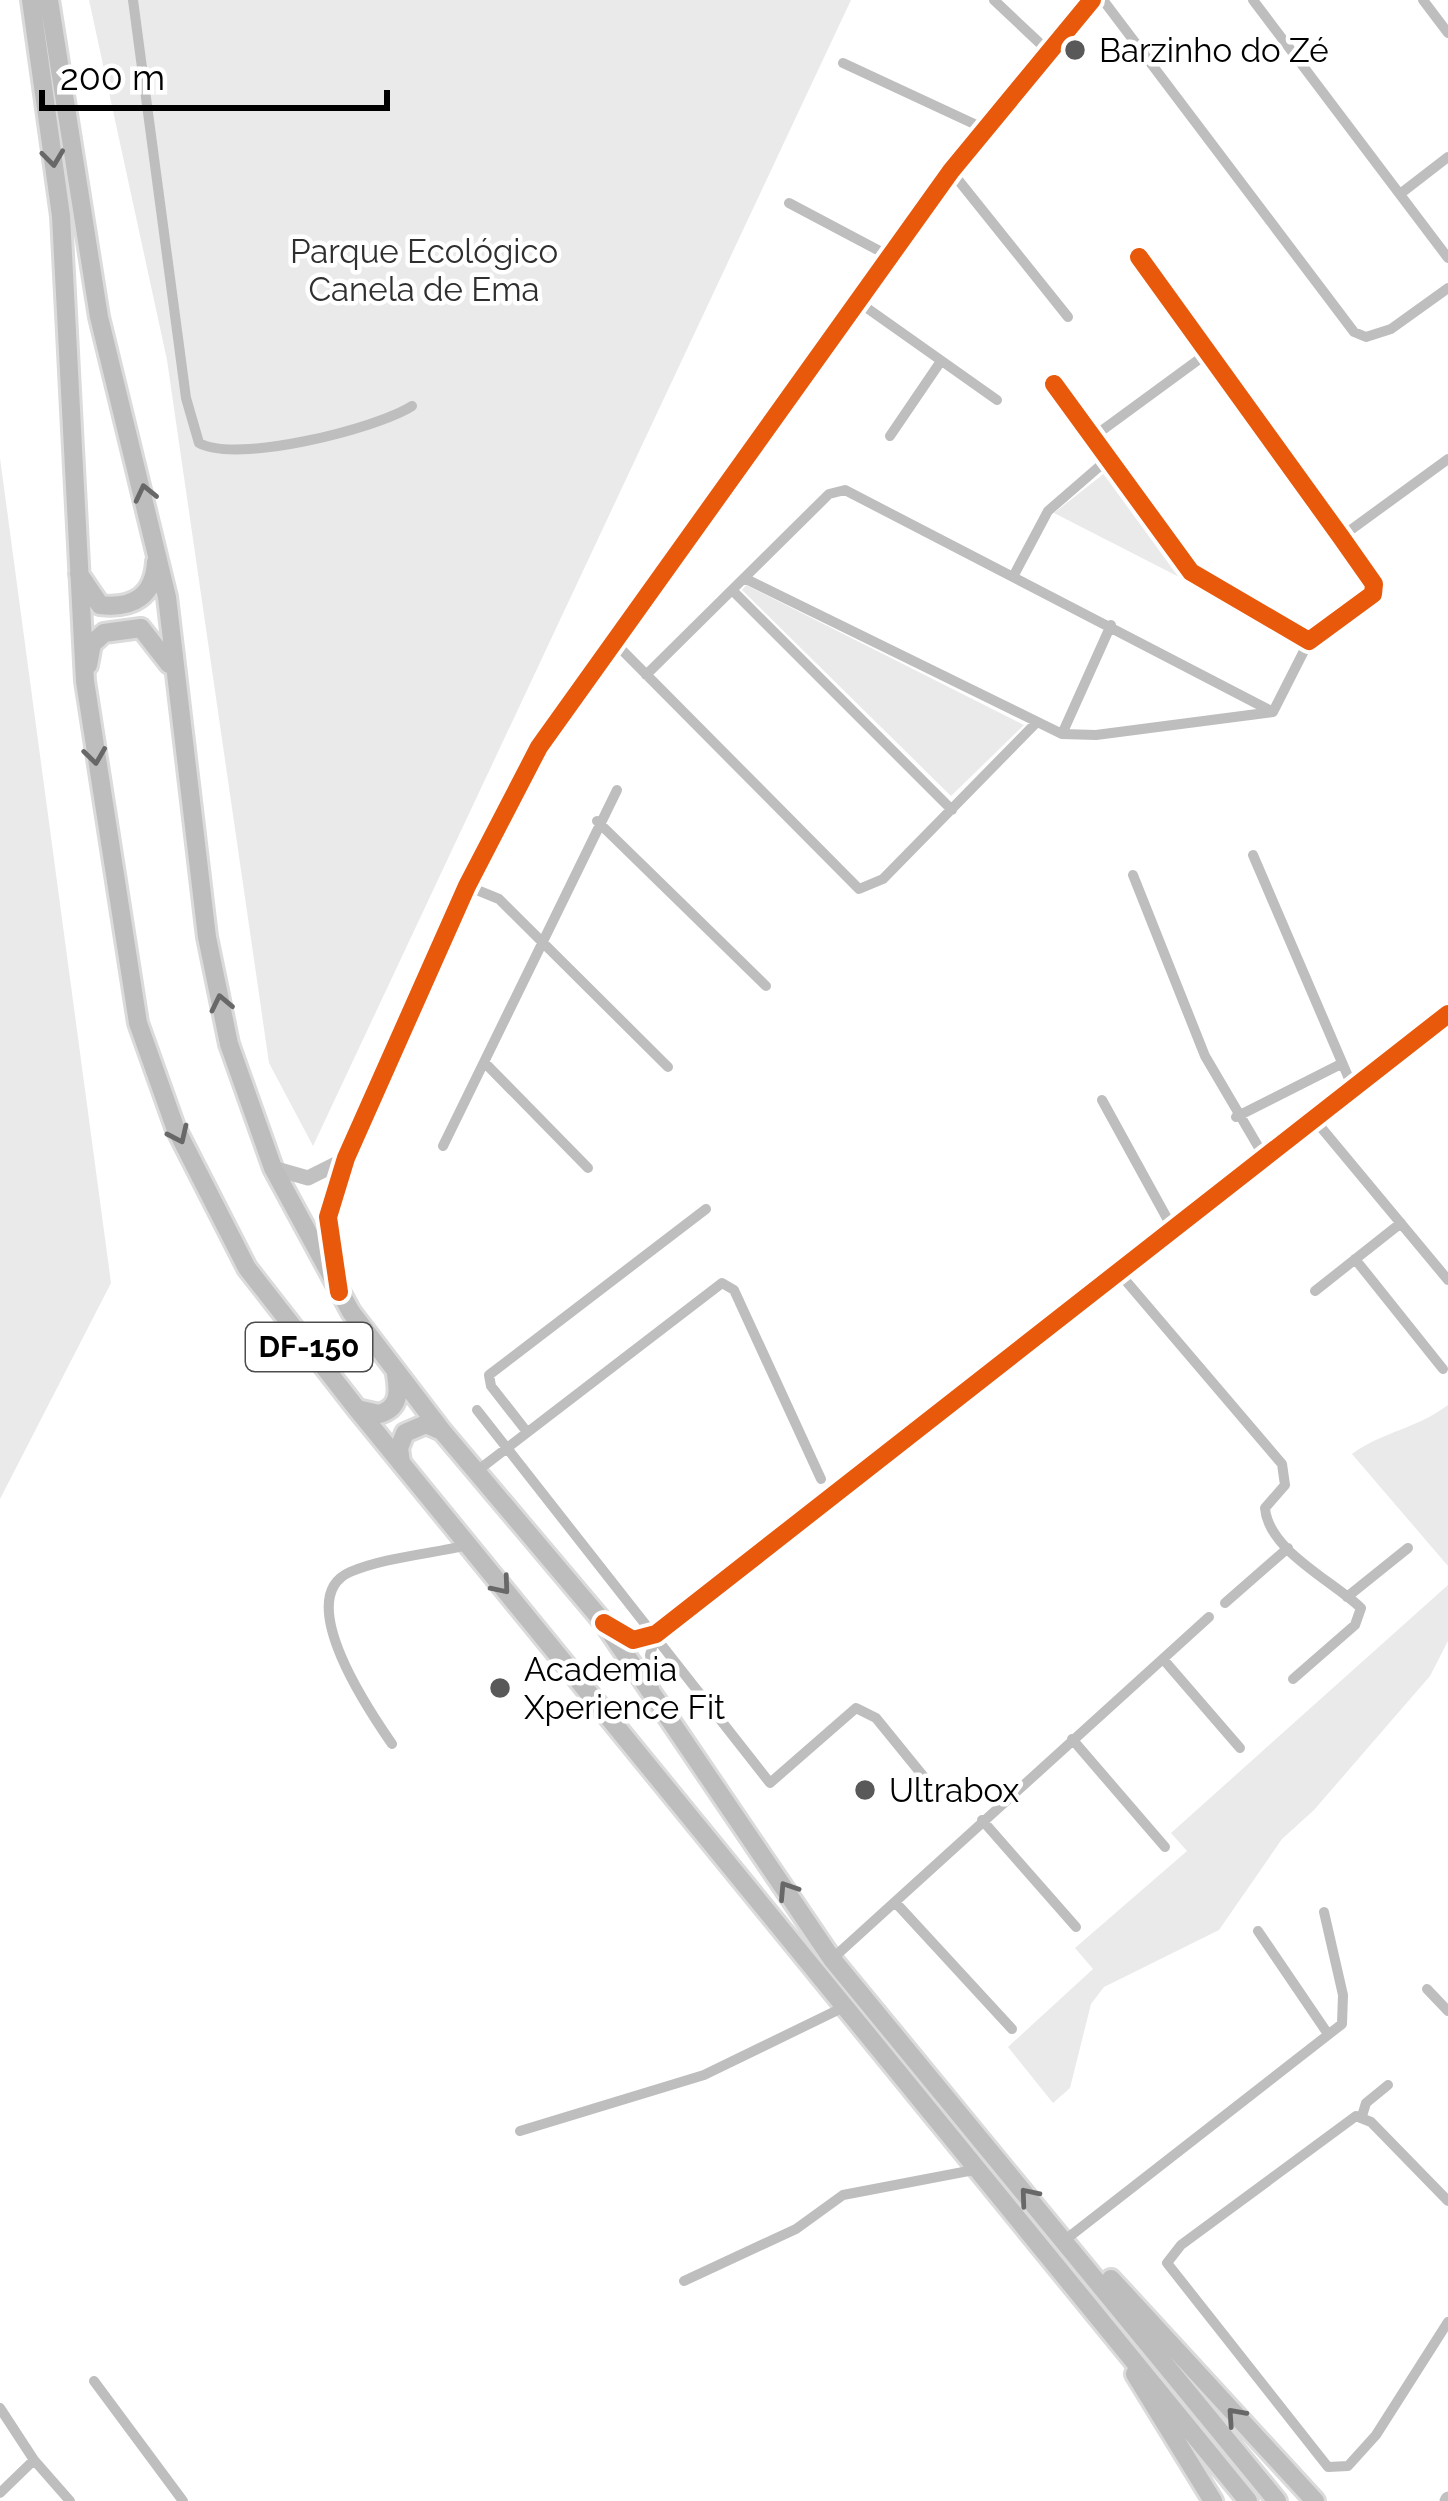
<svg xmlns="http://www.w3.org/2000/svg" width="1448" height="2501" font-family="Raleway,sans-serif">
	<style>
		.green { fill: #eaeaea }
		.lines { fill: none; stroke-linecap: round; stroke-linejoin: round }
		.primary-casing { stroke: #dbdbdb; stroke-width: 24 }
		.street { stroke: #bebebe; stroke-width: 10 }
		.secondary { stroke: #c1c1c1; stroke-width: 15 }
		.primary { stroke: #bdbdbd; stroke-width: 18 }
		.cycleway-casing { stroke: #fff; stroke-width: 26 }
		.cycleway { stroke: #e8590c; stroke-width: 18 }
		.oneway { stroke: #686868 }
		.poi-dot { fill: #595959; stroke: #fff; stroke-width: 4.5 }
		.labels { text-anchor: middle; stroke-width: 9; stroke-linejoin: round; paint-order: stroke }
		.shield { fill: #fff; stroke: #4c4c4c; stroke-width: 3 }
		.shield-label { font-size: 30px; font-weight: bold; fill: #000 }
		.poi-label { font-size: 33px; fill: #000; stroke: #fff; text-anchor: start }
		.park-label { font-size: 33px; fill: #2f2f2f; stroke: #fff }
	</style>
	<rect width="100%" height="100%" fill="#fff"/>
	<path class="green" d="M89,0H851L313,1146L269,1063L167,360Z
		M0,458L111,1283L0,1499Z
		M1106,472L1188,576L1185,580L1054,513Z
		M746,585L1024,725L951,796L742,590Z
		M1448,1405V1566L1352,1454C1382,1432 1418,1428 1448,1405Z
		M1448,1585V1641L1430,1676L1314,1810L1282,1839L1219,1930L1104,1987L1091,2004L1070,2088L1053,2103L1008,2047L1093,1969L1075,1948L1187,1851L1171,1833Z"/>
	<g class="lines">
		<defs>
			<path id="primary" d="M31,0L61,216L85,681L138,1023L175,1127L247,1268L357,1409L1248,2501
				M49,0L99,317L167,597L207,937L229,1044L273,1168L351,1312L442,1431L604,1623L832,1959L1277,2501
				M79,574L100,605C133,609 154,596 156,562
				M88,665L92,644L104,633L141,628L169,664
				M357,1409L379,1414C400,1408 399,1392 396,1374
				M401,1463L399,1448L405,1433L426,1424L442,1431
				M1111,2279L1315,2501
				M1135,2374L1213,2501"/>
		</defs>
		<use href="#primary" class="primary-casing"/>
		<path class="street" d="M133,0L186,398L199,443C236,464 376,429 412,406
			M994,0L1047,50
			M1103,0L1354,332L1366,337L1391,329L1448,288
			M1253,0L1448,258
			M1423,0L1448,33
			M843,63L985,129
			M951,171L1068,317
			M1400,194L1448,157
			M789,203L889,256
			M857,301L997,400
			M1054,384L1191,572L1309,641L1373,594L1374,584L1341,537L1139,257
			M890,436L941,361
			M1093,437L1209,352
			M1341,537L1448,459
			M1014,575L1048,511L1108,459
			M744,578L1062,734L1096,735L1273,712L1309,641
			M732,590L952,810
			M615,643L859,889L883,879L1035,724
			M646,675L829,494L845,490L1273,712
			M1062,734L1111,625
			M597,821L766,986
			M1253,855L1353,1088
			M1133,875L1205,1056L1265,1158
			M467,886L499,899L668,1067
			M484,1062L588,1168
			M1102,1100L1174,1231
			M1236,1117L1339,1065
			M1314,1119L1448,1280
			M443,1146L617,790
			M1355,1259L1443,1369
			M1120,1274L1282,1464L1285,1485L1265,1508C1268,1550 1333,1581 1361,1608L1355,1625L1293,1679
			M1315,1291L1401,1223
			M477,1410L770,1783L856,1708L876,1718L928,1782
			M527,1432L491,1386L489,1375L706,1209
			M477,1471L722,1283L734,1290L821,1479
			M1347,1597L1408,1548
			M1225,1603L1288,1548
			M613,1630L633,1640L656,1634L1448,1014
			M1163,1659L1240,1748
			M654,1690L650,1655L656,1634
			M1072,1739L1165,1847
			M392,1744C372,1715 291,1598 350,1572C385,1557 431,1554 468,1545
			M982,1820L1076,1927
			M895,1902L1012,2029
			M1258,1931L1328,2034
			M832,1959L1209,1617
			M1427,1989L1448,2011
			M1362,2116L1366,2103L1388,2085
			M520,2131L704,2075L844,2007
			M1448,2201L1371,2122L1356,2116L1181,2245L1167,2263L1328,2467L1348,2466L1376,2435L1448,2322
			M1065,2240L1342,2024L1343,1995L1324,1912
			M684,2281L796,2229L843,2195L979,2169
			M94,2381L183,2501
			M0,2408L34,2460L70,2501
			M0,2493L34,2460"/>
		<path class="secondary" d="M273,1168L308,1178L344,1160
			M335,1273L328,1217L346,1158L467,886L539,747L951,171L1092,0
			M1447,2501L1448,2499"/>
		<use href="#primary" class="primary"/>
		<defs>
			<path id="cycleway" d="M1054,384L1191,572L1309,641L1373,594L1374,584L1341,537L1139,257
				M339,1292L328,1217L346,1158L467,886L539,747L951,171L1092,0
				M604,1623L633,1640L656,1634L1448,1014"/>
		</defs>
		<use href="#cycleway" class="cycleway-casing"/>
		<use href="#cycleway" class="cycleway"/>
	</g>
	<defs><path id="oneway-chevron" d="M-2-3.5L2.5 0L-2 3.5" fill="none" stroke-width="1.6" stroke-linecap="round" stroke-linejoin="round" transform="scale(3)"/></defs>
	<g class="oneway">
		<use href="#oneway-chevron" transform="translate(53 158) rotate(83)"/>
		<use href="#oneway-chevron" transform="translate(145 493) rotate(-103)"/>
		<use href="#oneway-chevron" transform="translate(95 756) rotate(82)"/>
		<use href="#oneway-chevron" transform="translate(221 1003) rotate(-102)"/>
		<use href="#oneway-chevron" transform="translate(179 1135) rotate(65)"/>
		<use href="#oneway-chevron" transform="translate(502 1586) rotate(50)"/>
		<use href="#oneway-chevron" transform="translate(787 1890) rotate(-123)"/>
		<use href="#oneway-chevron" transform="translate(1028 2196) rotate(-130)"/>
		<use href="#oneway-chevron" transform="translate(1235 2416) rotate(-132)"/>
	</g>
	<g class="poi-dot">
		<circle cx="1075" cy="50" r="12"/>
		<circle cx="500" cy="1688" r="12"/>
		<circle cx="865" cy="1790" r="12"/>
	</g>
	<g class="labels">
		<rect class="shield" x="246" y="1323" width="126" height="48" rx="9"/>
		<g class="shield-label">
			<text x="309" y="1357">DF-150</text>
		</g>
		<g class="poi-label">
			<text x="1099" y="62">Barzinho do Zé</text>
			<text x="524" y="1681">Academia<tspan x="524" dy="38">Xperience Fit</tspan></text>
			<text x="889" y="1802">Ultrabox</text>
		</g>
		<g class="park-label">
			<text x="424" y="263">Parque Ecológico<tspan x="424" dy="38">Canela de Ema</tspan></text>
		</g>
	</g>
	<path d="M42 90v18h345v-18" fill="none" stroke="#000000" stroke-width="6"/>
	<text x="60" y="90" font-size="36" fill="#000000" stroke="#ffffff" stroke-width="9" paint-order="stroke">200 m</text>
</svg>
